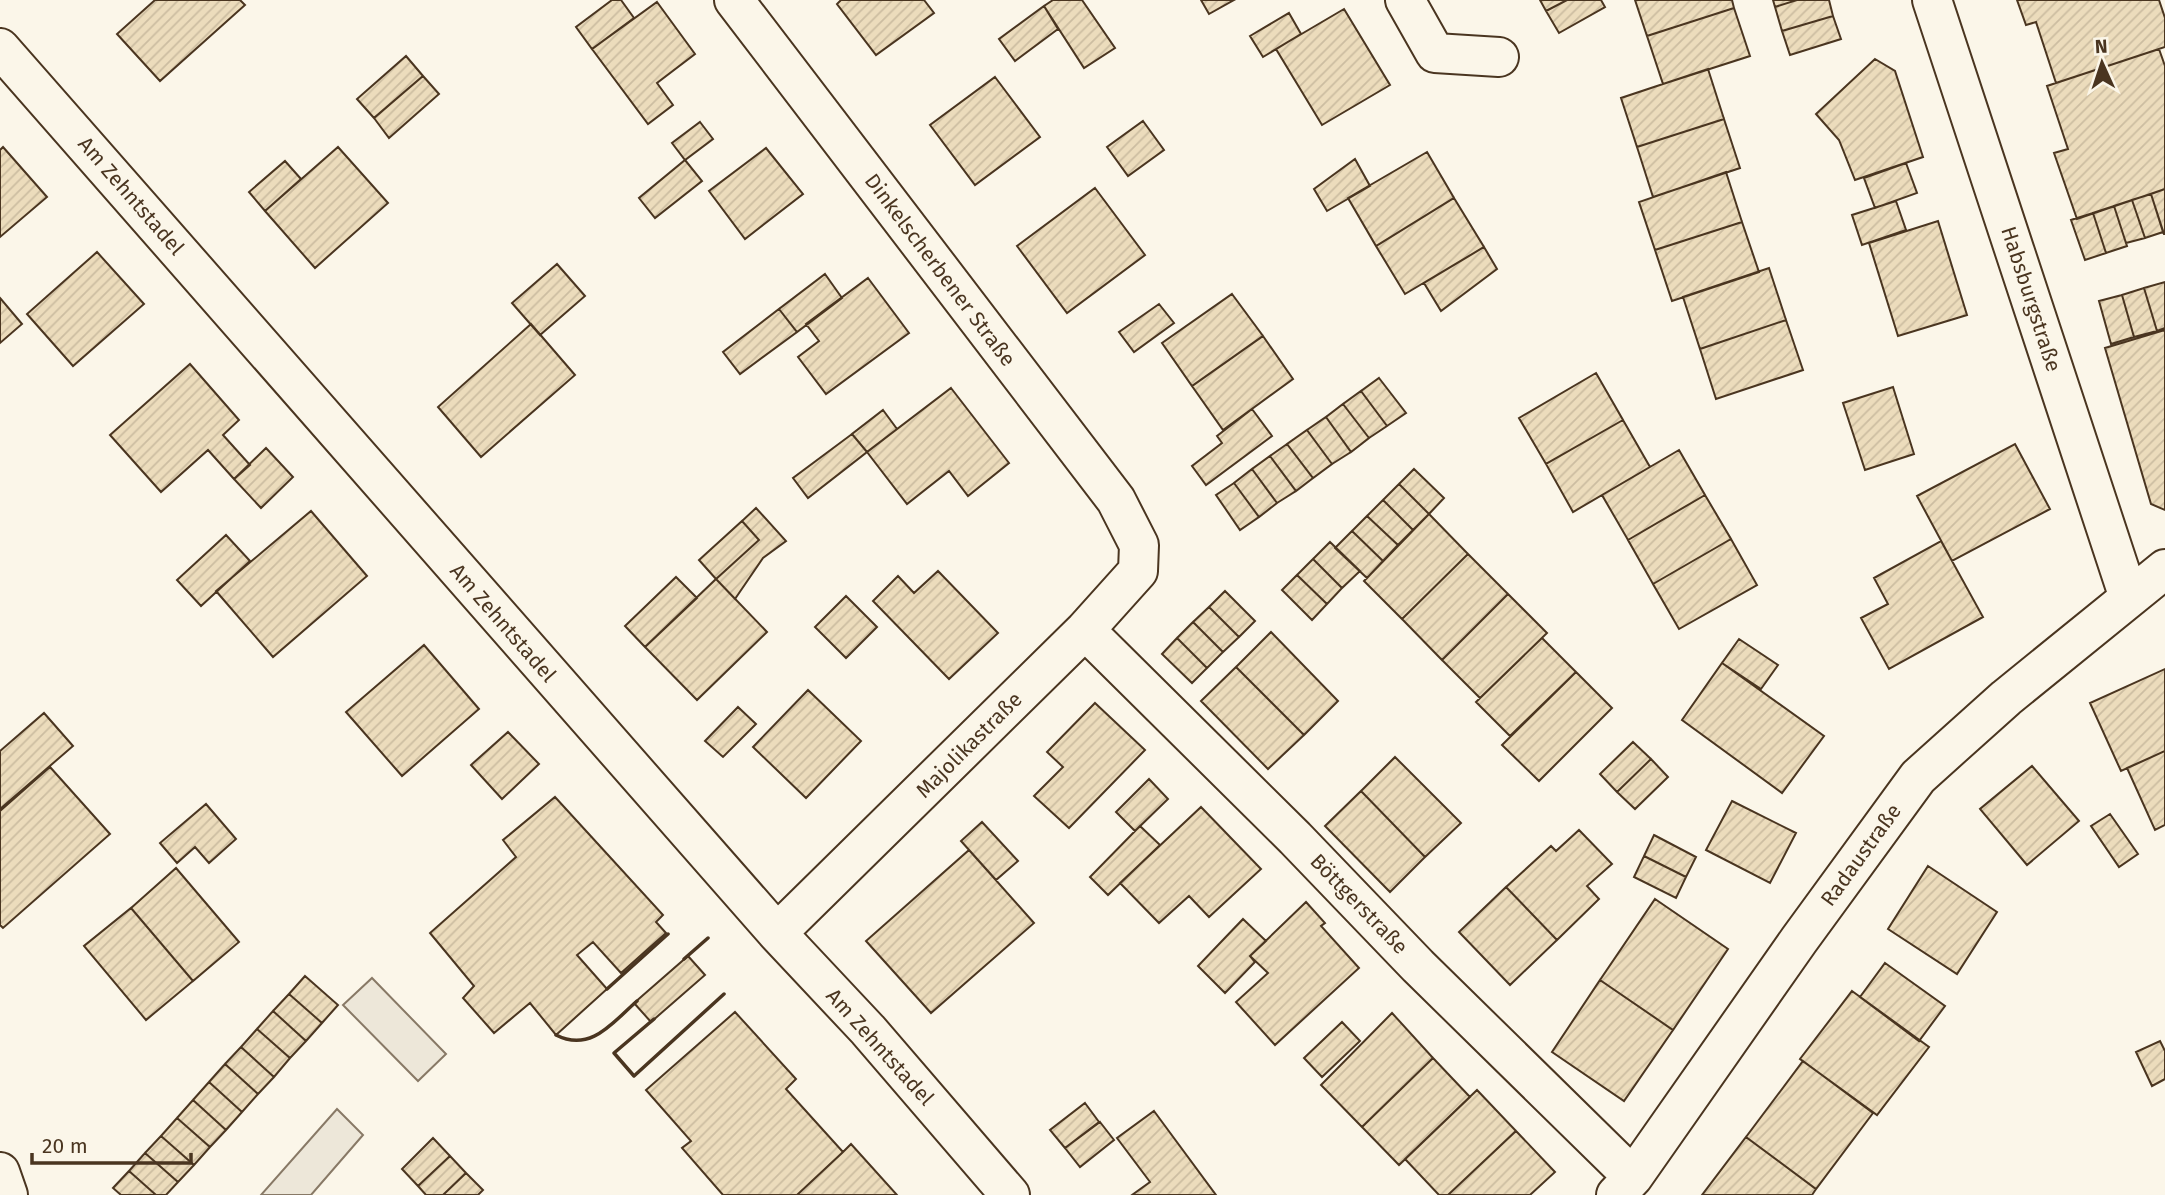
<svg xmlns="http://www.w3.org/2000/svg" width="2165" height="1195" font-family="'Fira Sans',sans-serif">
	<style>
		.parking { fill: #ede7d9; stroke: #887966; stroke-width: 2 }
		.building { fill: url(#building-hatch); stroke: #4a3520; stroke-width: 2 }
		.lines { fill: none; stroke-linecap: round; stroke-linejoin: round }
		.minor-casing { stroke: #4a3520; stroke-width: 42 }
		.minor { stroke: #fbf6e9; stroke-width: 38 }
		.wall { stroke: #4a3520; stroke-width: 3.5 }
		.labels { text-anchor: middle; stroke-width: 5; stroke-linejoin: round; paint-order: stroke }
		.street-label { font-size: 21px; fill: #4a3520; stroke: #fbf6e9 }
	</style>
	<defs>
		<pattern id="building-hatch" width="6" height="6" patternUnits="userSpaceOnUse" patternTransform="scale(1.75)"><rect width="6" height="6" fill="#ecdcbc"/><path d="M-1 1l2-2M0 6l6-6M5 7l2-2" fill="none" stroke="#ccbda1"/></pattern>
	</defs>
	<rect width="100%" height="100%" fill="#fbf6e9"/>
	<path class="parking" d="M372,978L446,1054L418,1081L343,1005Z
		M337,1109L363,1135L311,1195H261Z"/>
	<path class="building" d="M155,0H240L245,5L160,81L117,34Z
		M612,0H621L634,18L592,49L576,27Z
		M841,0H924L934,13L876,55L837,4Z
		M1053,0H1082L1115,48L1084,68L1044,6Z
		M1201,0H1234L1209,14Z
		M1540,0H1567L1546,11Z
		M1567,0H1601L1605,7L1559,33L1546,11Z
		M1635,0H1732L1734,8L1647,36Z
		M1773,0H1797L1775,7Z
		M1797,0H1829L1833,16L1782,31L1775,7Z
		M2017,0H2159L2165,18V47L2056,83L2036,22L2026,25Z
		M657,2L695,54L657,83L673,105L648,124L592,49Z
		M1044,6L1058,29L1015,61L999,39Z
		M1734,8L1750,56L1663,84L1647,36Z
		M1344,9L1390,85L1322,125L1276,49Z
		M1289,13L1301,34L1263,57L1250,36Z
		M1833,16L1841,39L1790,55L1782,31Z
		M2159,49L2165,66V189L2077,219L2054,153L2068,149L2047,86Z
		M406,56L423,76L374,118L357,99Z
		M1875,59L1895,71L1923,157L1855,180L1839,140L1816,114Z
		M1708,69L1724,119L1637,147L1621,98Z
		M423,76L439,94L389,138L374,118Z
		M995,77L1040,137L975,185L930,125Z
		M1724,119L1740,168L1653,197L1637,147Z
		M1143,121L1164,150L1128,176L1107,147Z
		M700,122L713,139L685,160L672,143Z
		M3,147L47,197L0,237V150Z
		M338,147L388,203L315,268L265,211Z
		M766,148L803,194L745,239L709,191Z
		M1427,152L1454,198L1376,246L1348,198Z
		M1355,159L1370,186L1327,211L1314,189Z
		M685,160L702,181L655,218L639,198Z
		M285,161L301,179L265,211L249,192Z
		M1906,163L1917,193L1875,208L1864,178Z
		M1726,172L1742,222L1655,250L1639,202Z
		M1095,188L1145,255L1067,313L1017,246Z
		M2165,189V234H2164L2151,194Z
		M2151,194L2163,232L2145,238L2132,200Z
		M1454,198L1484,247L1405,294L1376,246Z
		M2132,200L2145,238L2126,243L2114,206Z
		M1896,201L1906,230L1862,245L1852,215Z
		M2114,206L2127,246L2106,253L2093,213Z
		M2093,213L2106,253L2085,260L2071,220Z
		M1938,221L1967,315L1898,336L1869,243Z
		M1742,222L1759,272L1672,301L1655,250Z
		M1484,247L1497,269L1441,311L1424,283Z
		M97,252L144,304L73,366L27,314Z
		M557,264L585,296L540,335L512,303Z
		M1769,268L1786,320L1700,349L1683,297Z
		M825,274L842,298L797,332L779,309Z
		M868,278L909,333L826,394L798,357L819,341L806,324Z
		M2165,282V328L2157,331L2144,288Z
		M2144,288L2157,331L2134,337L2122,295Z
		M1232,294L1263,336L1192,386L1162,343Z
		M2122,295L2134,337L2111,344L2099,301Z
		M0,298L22,324L0,343Z
		M1159,304L1174,323L1134,352L1119,332Z
		M779,309L797,332L740,374L723,352Z
		M1786,320L1803,370L1716,399L1700,349Z
		M531,324L575,375L481,457L438,407Z
		M2165,330V510L2151,504L2105,348Z
		M1263,336L1293,379L1223,430L1192,386Z
		M190,364L239,420L223,435L250,465L234,479L208,450L161,492L110,435Z
		M1596,373L1623,420L1546,464L1519,418Z
		M1379,378L1406,413L1387,426L1361,391Z
		M1893,387L1914,454L1865,470L1843,403Z
		M951,388L1009,463L968,496L949,471L907,504L867,452Z
		M1361,391L1387,426L1369,438L1343,404Z
		M1343,404L1369,438L1351,452L1326,417Z
		M1252,409L1272,436L1206,485L1192,466L1222,443L1217,436Z
		M883,410L897,429L867,452L852,434Z
		M1326,417L1351,452L1332,464L1307,430Z
		M1623,420L1650,467L1573,512L1546,464Z
		M1307,430L1332,464L1313,478L1287,444Z
		M852,434L867,452L808,498L793,478Z
		M1287,444L1313,478L1296,491L1270,456Z
		M2015,444L2050,509L1952,561L1917,496Z
		M266,448L293,477L261,508L234,479Z
		M1679,450L1705,495L1628,540L1602,495Z
		M1270,456L1296,491L1277,503L1252,469Z
		M1252,469L1277,503L1259,517L1234,483Z
		M1414,469L1444,498L1429,514L1399,484Z
		M1234,483L1259,517L1240,530L1216,495Z
		M1399,484L1429,514L1413,530L1383,500Z
		M1705,495L1731,539L1653,584L1628,540Z
		M1383,500L1413,530L1398,545L1367,516Z
		M756,508L786,541L763,558L735,599L716,579L759,540L742,521Z
		M311,511L367,576L273,657L216,591Z
		M1429,514L1468,554L1402,619L1364,581Z
		M1367,516L1398,545L1383,561L1352,531Z
		M742,521L759,540L716,579L699,560Z
		M1352,531L1383,561L1367,578L1335,548Z
		M226,535L250,561L201,606L177,580Z
		M1731,539L1757,585L1679,629L1653,584Z
		M1941,541L1983,617L1889,669L1861,618L1888,604L1874,578Z
		M1330,542L1360,571L1342,588L1313,559Z
		M1468,554L1508,594L1442,660L1402,619Z
		M1313,559L1342,588L1327,604L1297,575Z
		M938,571L998,633L949,679L873,601L898,576L914,593Z
		M1297,575L1327,604L1312,620L1282,590Z
		M676,577L697,598L645,647L625,626Z
		M716,579L767,632L697,700L645,647Z
		M1225,591L1255,621L1239,637L1209,607Z
		M1508,594L1547,633L1480,698L1442,660Z
		M846,596L877,627L846,658L815,627Z
		M1209,607L1239,637L1223,652L1193,622Z
		M1193,622L1223,652L1207,668L1177,638Z
		M1271,632L1338,701L1304,735L1236,667Z
		M1177,638L1207,668L1192,683L1162,654Z
		M1542,638L1576,672L1510,736L1476,702Z
		M1739,639L1778,665L1761,689L1722,663Z
		M424,645L479,709L402,776L346,712Z
		M1722,663L1824,736L1782,793L1682,720Z
		M1236,667L1304,735L1268,769L1201,701Z
		M2165,669V751L2121,771L2090,703Z
		M1576,672L1612,708L1539,781L1502,745Z
		M808,690L861,741L806,798L753,747Z
		M1095,703L1145,750L1069,828L1034,796L1063,767L1047,752Z
		M738,707L756,724L723,757L705,741Z
		M44,713L73,746L0,809V751Z
		M508,732L539,764L502,799L471,765Z
		M1633,742L1651,759L1617,792L1600,774Z
		M2165,751V825L2155,830L2127,768Z
		M1395,757L1461,823L1425,857L1361,791Z
		M1651,759L1668,777L1635,809L1617,792Z
		M2032,766L2079,821L2027,865L1980,809Z
		M50,767L110,834L3,928L0,925V811Z
		M1149,779L1168,799L1135,831L1116,812Z
		M1361,791L1425,857L1390,892L1325,826Z
		M555,797L663,915L656,922L666,933L621,973L593,942L577,955L607,989L556,1035L530,1003L494,1033L463,998L474,986L430,933L516,857L503,840Z
		M1732,801L1796,833L1770,883L1706,850Z
		M206,804L236,839L209,863L195,847L177,863L160,843Z
		M1201,807L1261,869L1209,917L1189,896L1159,923L1120,883Z
		M2110,814L2138,854L2119,867L2091,826Z
		M982,822L1018,861L996,880L961,841Z
		M1140,826L1160,845L1108,895L1090,877Z
		M1579,830L1612,864L1587,886L1599,899L1557,940L1506,887L1551,846L1556,851Z
		M1654,835L1696,857L1686,877L1644,856Z
		M969,850L1034,923L931,1013L866,941Z
		M1644,856L1686,877L1676,898L1634,877Z
		M1928,866L1997,912L1957,974L1888,929Z
		M176,868L239,942L193,981L131,908Z
		M1506,887L1557,940L1510,985L1459,932Z
		M1655,899L1728,949L1673,1030L1600,980Z
		M1306,902L1325,923L1321,926L1359,968L1275,1045L1236,1002L1268,973L1250,956Z
		M131,908L193,981L146,1020L84,946Z
		M1243,919L1266,941L1250,956L1255,962L1225,993L1198,966Z
		M688,956L705,975L651,1022L634,1003Z
		M1885,963L1945,1006L1919,1041L1860,997Z
		M305,976L338,1005L322,1023L289,994Z
		M1600,980L1673,1030L1624,1101L1552,1052Z
		M1852,991L1929,1047L1877,1115L1800,1059Z
		M289,994L322,1023L306,1041L273,1011Z
		M273,1011L306,1041L290,1058L257,1029Z
		M735,1012L796,1079L786,1089L843,1152L797,1195H723L682,1148L691,1141L646,1090Z
		M1392,1013L1433,1058L1362,1127L1321,1085Z
		M1342,1022L1360,1041L1322,1077L1304,1058Z
		M257,1029L290,1058L274,1077L241,1047Z
		M2160,1041L2165,1051V1079L2152,1086L2136,1052Z
		M241,1047L274,1077L258,1094L225,1064Z
		M1433,1058L1470,1097L1399,1165L1362,1127Z
		M1803,1061L1873,1113L1816,1189L1746,1137Z
		M225,1064L258,1094L242,1112L209,1082Z
		M209,1082L242,1112L226,1130L193,1100Z
		M1477,1090L1516,1131L1448,1195H1439L1405,1159Z
		M193,1100L226,1130L210,1147L177,1118Z
		M1085,1103L1099,1122L1065,1148L1050,1130Z
		M1154,1111L1216,1195H1132L1150,1182L1117,1138Z
		M177,1118L210,1147L194,1165L161,1136Z
		M1100,1122L1114,1140L1080,1167L1065,1148Z
		M1516,1131L1555,1172L1530,1195H1448Z
		M161,1136L194,1165L178,1182L145,1153Z
		M1746,1137L1816,1189L1812,1195H1702Z
		M433,1138L450,1156L418,1186L402,1169Z
		M851,1144L897,1195H797L843,1152Z
		M145,1153L178,1182L166,1195H156L129,1171Z
		M450,1156L466,1173L443,1195H426L418,1186Z
		M129,1171L156,1195H121L113,1188Z
		M466,1173L483,1190L478,1195H443Z"/>
	<g class="lines">
		<defs>
			<path id="minor" d="M734,0L1116,500L1139,545L1138,571L1085,630L777,933
				M1405,0L1435,53L1499,57
				M1932,0L2129,598
				M0,48L777,933L868,1030L1010,1195
				M1085,630L1295,838L1418,966L1633,1177
				M0,1172L8,1195
				M1616,1195L1633,1177L1799,940L1918,777L2006,698L2165,569"/>
		</defs>
		<use href="#minor" class="minor-casing"/>
		<use href="#minor" class="minor"/>
		<path class="wall" d="M684,959L708,938
			M607,989L668,934
			M654,1019L614,1053L634,1076L724,994
			M556,1035C591,1053 613,1022 637,1001"/>
	</g>
	<g class="labels">
		<g class="street-label">
			<text transform="translate(131 196) rotate(49)" y="7">Am Zehntstadel</text>
			<text transform="translate(940 270) rotate(53)" y="7">Dinkelscherbener Straße</text>
			<text transform="translate(2031 299) rotate(72)" y="7">Habsburgstraße</text>
			<text transform="translate(503 623) rotate(49)" y="7">Am Zehntstadel</text>
			<text transform="translate(969 745) rotate(-45)" y="7">Majolikastraße</text>
			<text transform="translate(1861 855) rotate(-54)" y="7">Radaustraße</text>
			<text transform="translate(1359 904) rotate(46)" y="7">Böttgerstraße</text>
			<text transform="translate(880 1047) rotate(48)" y="7">Am Zehntstadel</text>
		</g>
	</g>
	<g transform="translate(2102 63) rotate(357)" stroke="#fbf6e9" stroke-width="5" paint-order="stroke">
	<path d="M0-5L12 26L0 18L-12 26Z" fill="#4a3520"/>
	<text y="-10" font-size="19" font-weight="bold" text-anchor="middle" fill="#4a3520">N</text>
	</g>
	<path d="M32 1153v10h159v-10" fill="none" stroke="#4a3520" stroke-width="3.5"/>
	<text x="42" y="1153" font-size="21" fill="#4a3520" stroke="#fbf6e9" stroke-width="5" paint-order="stroke">20 m</text>
</svg>
